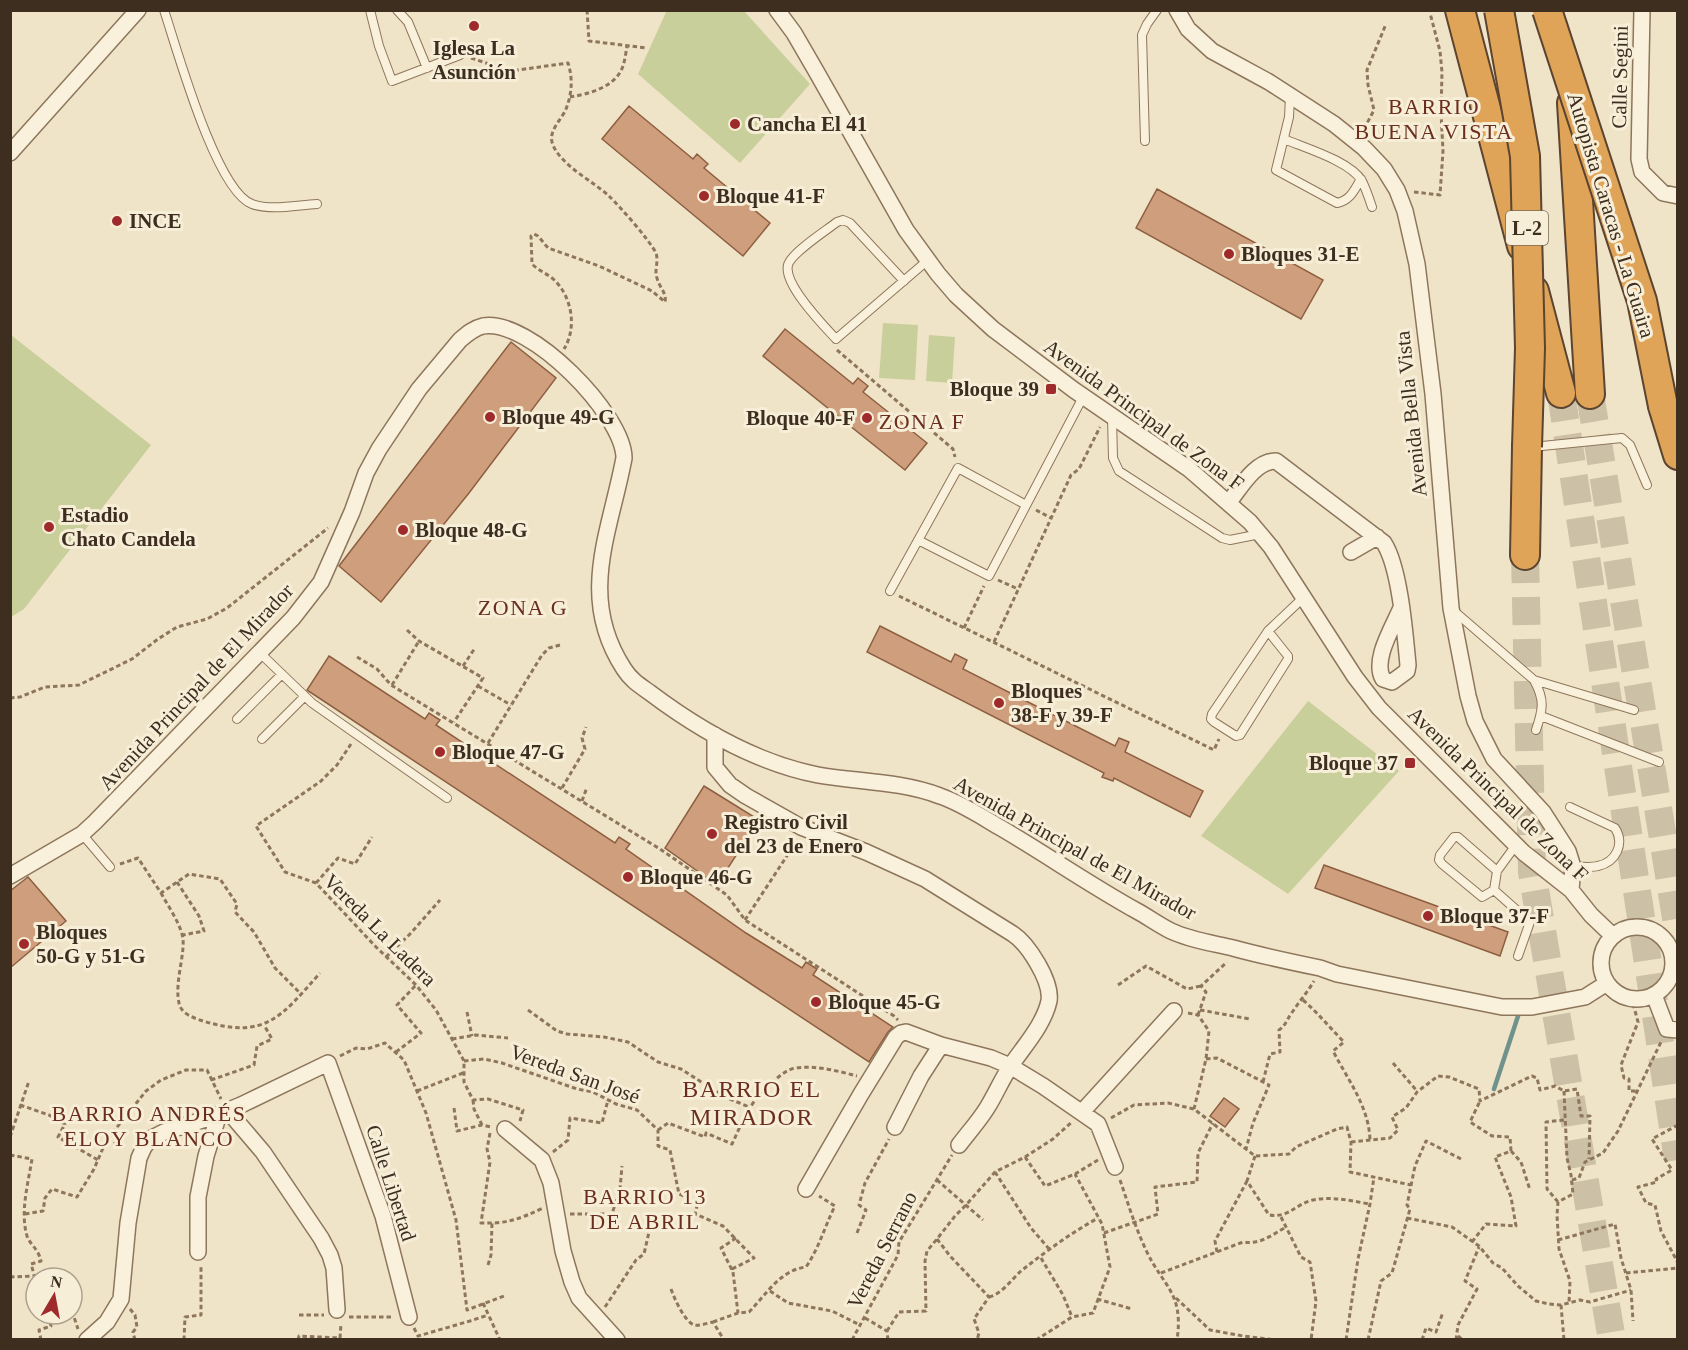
<svg xmlns="http://www.w3.org/2000/svg" width="1688" height="1350" font-family="Georgia,serif">
	<style>
		.green { fill: #c9cf9b }
		.lines { fill: none; stroke-linecap: round; stroke-linejoin: round }
		.stream { stroke: #6f938a; stroke-width: 4.5 }
		.building { fill: #cf9f7d; stroke: #8d5f41; stroke-width: 1.5 }
		.highway-tunnel { stroke: #ccc0a6; stroke-width: 28; stroke-dasharray: 28 14; stroke-linecap: butt }
		.lane-casing { stroke: #8d765c; stroke-width: 10 }
		.street-casing { stroke: #8d765c; stroke-width: 18 }
		.highway-casing { stroke: #5b4430; stroke-width: 32 }
		.path { stroke: #8d765c; stroke-width: 3; stroke-dasharray: 4.5 3; stroke-linecap: butt }
		.lane { stroke: #faf1dc; stroke-width: 8 }
		.street { stroke: #faf1dc; stroke-width: 15 }
		.highway { stroke: #e0a458; stroke-width: 28 }
		.highway-bridge-casing { stroke: #5b4430; stroke-width: 32; stroke-linecap: butt }
		.highway-bridge { stroke: #e0a458; stroke-width: 28 }
		.poi-dot { fill: #9e2a2b; stroke: #f7eed8; stroke-width: 2 }
		.labels { text-anchor: middle; stroke-width: 6; stroke-linejoin: round; paint-order: stroke }
		.shield { fill: #f7eed8; stroke: #756857; stroke-width: 1.5 }
		.shield-label { font-size: 20px; font-weight: bold; fill: #3d2e20 }
		.poi-label { font-size: 21px; font-weight: bold; fill: #3d2e20; stroke: #f7eed8; text-anchor: start }
		.street-label { font-size: 21px; fill: #3d2e20; stroke: #f7eed8 }
		.neighbourhood-label { font-size: 22px; letter-spacing: 1.5px; fill: #6b2e1e; stroke: #f7eed8 }
		.quarter-label { font-size: 24px; letter-spacing: 1.5px; fill: #6b2e1e; stroke: #f7eed8 }
	</style>
	<rect width="100%" height="100%" fill="#f0e4c8"/>
	<path class="green" d="M667,10L744,11L810,84L740,163L638,74Z
		M883,323L918,325L915,380L879,378Z
		M11,335L151,445L24,609L11,617Z
		M929,335L955,337L952,383L926,381Z
		M1308,701L1399,771L1288,894L1201,836Z"/>
	<g class="lines">
		<path class="stream" d="M1494,1089L1520,1010"/>
	</g>
	<path class="building" d="M629,106L693,159L697,154L708,164L704,168L770,223L743,256L602,139Z
		M1157,189L1323,280L1301,319L1136,228Z
		M785,329L853,384L858,378L868,386L863,392L927,443L905,470L763,356Z
		M511,342L556,378L469,493L381,602L339,566Z
		M880,626L951,662L955,654L967,660L963,669L1115,746L1119,738L1129,742L1125,752L1203,791L1190,817L1114,778L1113,781L1102,777L1104,773L867,652Z
		M329,656L425,719L429,713L440,720L436,725L615,843L619,837L630,844L626,849L746,933L802,968L806,962L817,969L813,975L893,1027L888,1032L869,1062L310,692L307,690Z
		M704,786L759,820L717,885L665,848Z
		M1324,865L1508,932L1500,956L1315,888Z
		M28,877L66,921L10,968V891Z
		M1224,1098L1239,1109L1225,1127L1210,1116Z"/>
	<g class="lines">
		<path class="highway-tunnel" d="M1561,393L1678,1160
			M1590,394L1678,930
			M1525,555L1532,872L1612,1340"/>
		<defs>
			<path id="lane" d="M164,10C177,49 216,191 252,204C271,211 297,205 317,204
				M370,10L379,46L392,81L460,55
				M397,10L408,22L427,68
				M1290,96L1289,117L1276,170L1337,203C1351,200 1354,190 1361,179
				M1284,139C1305,148 1350,161 1362,181C1366,189 1369,198 1372,207
				M1145,141L1142,35L1147,24L1157,10
				M904,281L850,223L843,220L837,222C827,230 791,253 788,265C783,284 823,325 836,339L928,260
				M1112,417L1113,458L1119,471L1222,538L1230,540L1260,534
				M1532,447L1622,438L1630,445L1647,485
				M918,540L989,576L1083,397
				M890,591L958,468L1026,505
				M1454,611L1534,680C1545,700 1543,709 1536,730
				M1268,631L1288,656V659L1240,735L1236,736L1214,722L1211,719L1212,714L1268,631L1304,597
				M260,653L312,703L447,798
				M1534,680L1634,710
				M1541,716L1659,762
				M237,719L282,674
				M262,739L305,696
				M1570,807L1615,828C1625,844 1616,862 1598,866C1590,868 1580,866 1573,867
				M82,834L110,867
				M1497,871L1458,837H1454L1440,855L1439,860L1442,864L1482,897L1494,890L1497,871L1516,845
				M1494,890L1530,922L1518,956"/>
			<path id="street" d="M777,10L794,33L816,71L906,230L938,274L956,295L993,329L1074,390L1189,469L1250,522L1271,547L1355,677L1379,708L1524,853L1571,890L1591,915L1613,936
				M1177,10L1188,29L1212,51L1269,82L1334,124L1364,148L1384,169L1397,190L1405,211L1417,264L1433,394L1451,608L1468,696L1475,721L1494,759L1543,812L1568,851L1573,867L1571,890
				M1642,10L1639,159L1642,172L1663,193L1678,196
				M10,153L138,10
				M1229,502C1241,487 1255,461 1276,461L1384,543C1400,568 1405,634 1408,665L1407,671L1392,682L1383,679C1372,660 1393,627 1401,608
				M1351,552L1377,537
				M715,735V767L730,785L746,796L801,827L866,852L925,879L1013,934C1028,944 1052,981 1049,1001C1044,1024 1025,1045 1012,1064C1002,1078 996,1094 987,1108C979,1121 968,1133 959,1145
				M10,876L82,834L95,822L293,618L321,582L352,512L366,473L379,449L419,389L460,340C467,334 474,328 483,326C530,318 624,415 624,458C610,533 577,597 624,669C631,680 639,685 649,692C698,729 757,763 818,775C858,782 900,781 940,796C961,803 982,817 1001,828C1047,855 1090,885 1137,911C1148,917 1159,925 1171,931C1190,940 1212,943 1233,948C1262,956 1291,962 1320,968L1337,974L1502,1007H1532L1585,997L1607,983
				M1601 963a36 36 0 1 1 72 0a36 36 0 1 1-72 0Z
				M1654,995L1667,1029L1678,1030
				M228,1111L263,1152L321,1238L330,1255L334,1268L337,1310
				M1082,1112L1174,1011
				M895,1127L921,1076L941,1045
				M505,1129L542,1160L551,1183L563,1251L572,1282L579,1298L617,1340
				M806,1189L861,1094L896,1037L901,1033L906,1032L941,1045L991,1058L1010,1066L1043,1086L1098,1124L1115,1167
				M198,1252V1197L206,1156L219,1114
				M87,1340L107,1322L121,1299L128,1223L139,1158L144,1147L150,1139L164,1132L212,1117L241,1105L328,1063L383,1216L409,1317"/>
			<path id="highway" d="M1460,10L1522,246
				M1572,103L1590,394
				M1534,291L1561,393
				M1663,406L1678,455
				M1525,555L1527,447"/>
		</defs>
		<use href="#lane" class="lane-casing"/>
		<use href="#street" class="street-casing"/>
		<use href="#highway" class="highway-casing"/>
		<path class="path" d="M587,10L589,41L647,48
			M471,58L501,68L518,70L568,63C573,78 572,94 566,109C562,119 549,130 552,142C558,164 593,181 609,196C621,208 648,238 656,253C659,262 654,270 657,278C659,287 667,293 665,302L652,291L599,266L548,248L538,236L534,234L531,236L532,264C540,272 551,275 558,284C573,302 576,330 564,349
			M570,97C589,94 616,87 623,66C625,60 626,52 627,46
			M1364,129L1374,110L1368,85L1367,70L1386,24
			M1414,192L1440,195L1443,151L1441,112L1442,72L1440,51L1430,13
			M837,350L953,449L955,457
			M1036,510L1051,518
			M998,580L1018,589
			M899,596L1214,750L1219,739
			M964,628L984,586
			M407,630L419,641L483,678L454,722
			M994,642L1071,475L1079,469L1100,427
			M357,657L377,669L391,685L660,849L727,895L745,920L894,1016L898,1020
			M463,666L475,648
			M392,685L419,641
			M478,686L511,705
			M10,698L20,697L45,687L79,685L132,659L158,639L177,627L207,619L227,608L328,528
			M488,743L542,655L549,648L560,645
			M351,744L337,765L321,781L256,826L285,872L316,883L376,947L416,985L436,1010L464,1061V1082L473,1100L488,1099L523,1110L520,1121
			M562,788L585,749L582,738L586,727
			M582,801L587,787
			M120,864L138,858L161,893L189,874L220,879L237,904L235,912L254,932L275,968L301,994
			M177,882L199,916L204,931L183,935
			M316,883L338,858L355,864L372,837
			M161,893C168,906 178,920 182,934C187,950 174,981 179,1003C181,1014 194,1018 203,1021C265,1040 281,1017 320,973
			M745,920L796,842
			M386,957L411,933L440,900
			M1118,985L1146,966L1187,989L1201,986
			M1628,998L1634,1007L1638,1022L1621,1065L1624,1078L1629,1079V1091H1638
			M1303,1000C1318,1013 1330,1028 1344,1042L1333,1051C1348,1080 1369,1107 1370,1140
			M528,1010L557,1031L567,1034L604,1037L628,1042L658,1062L681,1069L725,1097L749,1107
			M1200,1010L1250,1019
			M467,1012L472,1036
			M1188,1013L1198,1015L1209,1031L1206,1059L1194,1109
			M1198,1015L1206,992L1201,986L1227,962
			M452,1039L476,1035L508,1038
			M396,1052L421,1033L397,1005L416,985
			M340,1056L356,1048L367,1049L385,1043L404,1060L426,1113L456,1220L467,1310L504,1296
			M1206,1059L1217,1058L1269,1085L1253,1123L1246,1149
			M464,1061L484,1059L502,1063L577,1089L593,1092L616,1104L637,1110L658,1130V1146L670,1150L679,1194L698,1202L695,1214L723,1226L754,1258L732,1269
			M1393,1063L1417,1091
			M211,1080L254,1065L257,1046L272,1039L264,1025
			M1263,1082L1270,1054L1280,1052L1279,1030C1286,1025 1286,1021 1291,1014C1298,1003 1307,993 1314,981
			M417,1091L463,1073
			M1564,1091L1567,1158L1571,1175L1573,1194L1558,1202L1557,1215L1559,1249L1570,1281L1569,1303
			M473,1100L474,1109L482,1125
			M20,1105L49,1115L65,1124L58,1137L98,1160
			M454,1108L457,1131L482,1125L491,1127
			M1111,1118L1134,1105L1168,1103L1194,1109L1255,1156L1289,1154L1296,1147L1337,1129L1347,1127L1351,1142L1350,1172L1411,1185
			M1678,1125L1652,1139L1672,1170L1656,1179L1657,1182L1638,1187L1646,1203L1655,1205L1661,1231L1678,1263
			M658,1130L668,1123L705,1137L706,1133L732,1144C745,1116 751,1099 776,1079C782,1074 788,1069 796,1068C815,1065 838,1071 857,1076
			M490,1133L487,1149L490,1162L481,1223C506,1224 520,1219 543,1208
			M10,1137L29,1081
			M106,1141L127,1148
			M1351,1142L1390,1138L1398,1130L1392,1117L1406,1108L1417,1092L1438,1076L1449,1077L1479,1089L1480,1101L1532,1076L1537,1078L1540,1090L1555,1086L1564,1091L1577,1089L1581,1116H1590L1589,1159
			M1511,1151L1521,1162L1530,1190
			M553,1152L568,1140L570,1118L602,1123L608,1100
			M10,1155L32,1159C28,1184 20,1212 27,1236C30,1245 38,1248 41,1261L31,1264L36,1281
			M1255,1156L1247,1181L1269,1215C1290,1218 1295,1204 1313,1200C1333,1196 1351,1201 1370,1204
			M1025,1157L1045,1186L1075,1174L1098,1160
			M995,1172L1031,1228L1050,1250
			M937,1180L983,1220
			M1120,1180C1128,1203 1135,1227 1146,1250C1163,1287 1184,1292 1177,1340
			M1572,1180L1579,1178L1585,1162L1603,1153L1618,1131L1661,1042
			M1558,1202L1547,1189L1546,1122L1564,1120
			M25,1214L43,1211L45,1198L52,1189L77,1197L94,1169L106,1141L146,1091L161,1080L186,1070H207L221,1099
			M570,1214H612L620,1189L622,1166
			M1281,1217L1301,1257L1310,1262L1316,1301L1311,1340
			M1407,1218L1452,1227L1479,1246L1493,1263L1502,1268L1518,1286L1536,1301L1549,1304L1561,1305L1580,1300L1590,1302L1631,1290
			M857,1233L866,1210L859,1205L865,1183L889,1139
			M1104,1233L1158,1214L1155,1187L1197,1182L1198,1153L1213,1123
			M736,1238L721,1248L733,1272L738,1313
			M937,1239L950,1256L989,1297L974,1319L979,1333L977,1340
			M1558,1240L1615,1224L1621,1258L1631,1290L1633,1321
			M1472,1242L1486,1224L1516,1226L1511,1197L1495,1157L1511,1151L1510,1137L1492,1136L1470,1122L1480,1101
			M1217,1252L1215,1241L1247,1181
			M1041,1258L1063,1295L1072,1317
			M488,1265L491,1255L492,1223
			M63,1272L64,1278
			M1161,1273L1243,1242C1260,1245 1272,1235 1286,1227
			M1626,1273L1678,1268
			M10,1277L34,1276
			M671,1289C674,1298 685,1322 694,1325C700,1326 708,1323 713,1322L724,1340
			M770,1291L788,1303L832,1311L860,1325
			M989,1297C1002,1294 1011,1280 1021,1271C1045,1252 1071,1233 1098,1218
			M1176,1298L1210,1330L1243,1336L1276,1340
			M1097,1299L1132,1309
			M483,1303L500,1340
			M1561,1305L1564,1340
			M605,1307L636,1260L644,1254L649,1232
			M130,1309L135,1315L137,1327L133,1332L135,1340
			M72,1311L78,1329
			M299,1315H324
			M349,1317H393
			M865,1318L887,1331L888,1340
			M713,1322L738,1313L749,1312C766,1295 780,1270 806,1267C820,1246 824,1228 835,1206L819,1196
			M414,1328L418,1336L470,1321L488,1315
			M887,1331L899,1312L926,1311L925,1261L927,1251L937,1239L955,1216L966,1205L995,1172L1025,1157L1053,1139L1072,1122
			M1458,1336L1463,1340
			M41,1340L39,1330L51,1326L48,1314
			M184,1340L185,1317L201,1315V1265
			M298,1340L299,1336L340,1338L341,1324
			M852,1340L898,1255L899,1242L952,1155
			M1036,1340L1072,1317L1093,1313L1110,1267L1102,1224L1075,1174
			M1346,1340L1358,1259L1370,1204L1374,1177
			M1368,1340L1381,1281L1392,1273L1410,1209L1407,1205L1415,1166L1426,1141L1461,1159
			M1422,1340L1426,1328L1436,1332L1443,1312
			M1456,1340L1458,1325L1477,1289L1465,1281L1479,1247"/>
		<use href="#lane" class="lane"/>
		<use href="#street" class="street"/>
		<use href="#highway" class="highway"/>
		<defs>
			<path id="highway-bridge" d="M1499,10L1525,156L1530,348L1527,447
				M1547,10L1642,301L1663,406"/>
		</defs>
		<use href="#highway-bridge" class="highway-bridge-casing"/>
		<use href="#highway-bridge" class="highway-bridge"/>
	</g>
	<g class="poi-dot">
		<circle cx="474" cy="26" r="6"/>
		<circle cx="735" cy="124" r="6"/>
		<circle cx="704" cy="196" r="6"/>
		<circle cx="117" cy="221" r="6"/>
		<circle cx="1229" cy="254" r="6"/>
		<rect x="1045" y="383" width="12" height="12" rx="3"/>
		<circle cx="490" cy="417" r="6"/>
		<circle cx="867" cy="418" r="6"/>
		<circle cx="49" cy="527" r="6"/>
		<circle cx="403" cy="530" r="6"/>
		<circle cx="999" cy="703" r="6"/>
		<circle cx="440" cy="752" r="6"/>
		<rect x="1404" y="757" width="12" height="12" rx="3"/>
		<circle cx="712" cy="834" r="6"/>
		<circle cx="628" cy="877" r="6"/>
		<circle cx="1428" cy="916" r="6"/>
		<circle cx="24" cy="944" r="6"/>
		<circle cx="816" cy="1002" r="6"/>
	</g>
	<g class="labels">
		<rect class="shield" x="1506" y="211" width="42" height="34" rx="4.5"/>
		<g class="shield-label">
			<text x="1527" y="235">L-2</text>
		</g>
		<g class="poi-label">
			<text x="474" y="55" text-anchor="middle">Iglesa La<tspan x="474" dy="24">Asunción</tspan></text>
			<text x="747" y="131">Cancha El 41</text>
			<text x="716" y="203">Bloque 41-F</text>
			<text x="129" y="228">INCE</text>
			<text x="1241" y="261">Bloques 31-E</text>
			<text x="1039" y="396" text-anchor="end">Bloque 39</text>
			<text x="502" y="424">Bloque 49-G</text>
			<text x="855" y="425" text-anchor="end">Bloque 40-F</text>
			<text x="61" y="522">Estadio<tspan x="61" dy="24">Chato Candela</tspan></text>
			<text x="415" y="537">Bloque 48-G</text>
			<text x="1011" y="698">Bloques<tspan x="1011" dy="24">38-F y 39-F</tspan></text>
			<text x="452" y="759">Bloque 47-G</text>
			<text x="1398" y="770" text-anchor="end">Bloque 37</text>
			<text x="724" y="829">Registro Civil<tspan x="724" dy="24">del 23 de Enero</tspan></text>
			<text x="640" y="884">Bloque 46-G</text>
			<text x="1440" y="923">Bloque 37-F</text>
			<text x="36" y="939">Bloques<tspan x="36" dy="24">50-G y 51-G</tspan></text>
			<text x="828" y="1009">Bloque 45-G</text>
		</g>
		<g class="street-label">
			<text transform="translate(1620 77) rotate(-89)" y="7">Calle Segini</text>
			<text transform="translate(1611 215) rotate(73)" y="7">Autopista Caracas - La Guaira</text>
			<text transform="translate(1411 414) rotate(-96)" y="7">Avenida Bella Vista</text>
			<text transform="translate(1144 415) rotate(36)" y="7">Avenida Principal de Zona F</text>
			<text transform="translate(196 687) rotate(-47)" y="7">Avenida Principal de El Mirador</text>
			<text transform="translate(1498 794) rotate(44)" y="7">Avenida Principal de Zona F</text>
			<text transform="translate(1075 848) rotate(29)" y="7">Avenida Principal de El Mirador</text>
			<text transform="translate(380 930) rotate(45)" y="7">Vereda La Ladera</text>
			<text transform="translate(575 1074) rotate(20)" y="7">Vereda San José</text>
			<text transform="translate(391 1183) rotate(72)" y="7">Calle Libertad</text>
			<text transform="translate(882 1250) rotate(-63)" y="7">Vereda Serrano</text>
		</g>
		<g class="neighbourhood-label">
			<text x="1434" y="114">BARRIO<tspan x="1434" dy="25">BUENA VISTA</tspan></text>
			<text x="922" y="429">ZONA F</text>
			<text x="523" y="615">ZONA G</text>
			<text x="149" y="1121">BARRIO ANDRÉS<tspan x="149" dy="25">ELOY BLANCO</tspan></text>
			<text x="645" y="1204">BARRIO 13<tspan x="645" dy="25">DE ABRIL</tspan></text>
		</g>
		<g class="quarter-label">
			<text x="752" y="1097">BARRIO EL<tspan x="752" dy="28">MIRADOR</tspan></text>
		</g>
	</g>
	<rect width="1688" height="1350" fill="none" stroke="#3d2e20" stroke-width="24"/>
	<g transform="translate(54 1296) rotate(10)"><circle r="28" fill="#f7eed8" stroke="#ada18e" stroke-width="1.5"/>
	<path d="M0-4.5L10 22L0 15L-10 22Z" fill="#9e2a2b"/>
	<text y="-9" font-size="16" font-weight="bold" text-anchor="middle" fill="#3d2e20">N</text>
	</g>
</svg>
